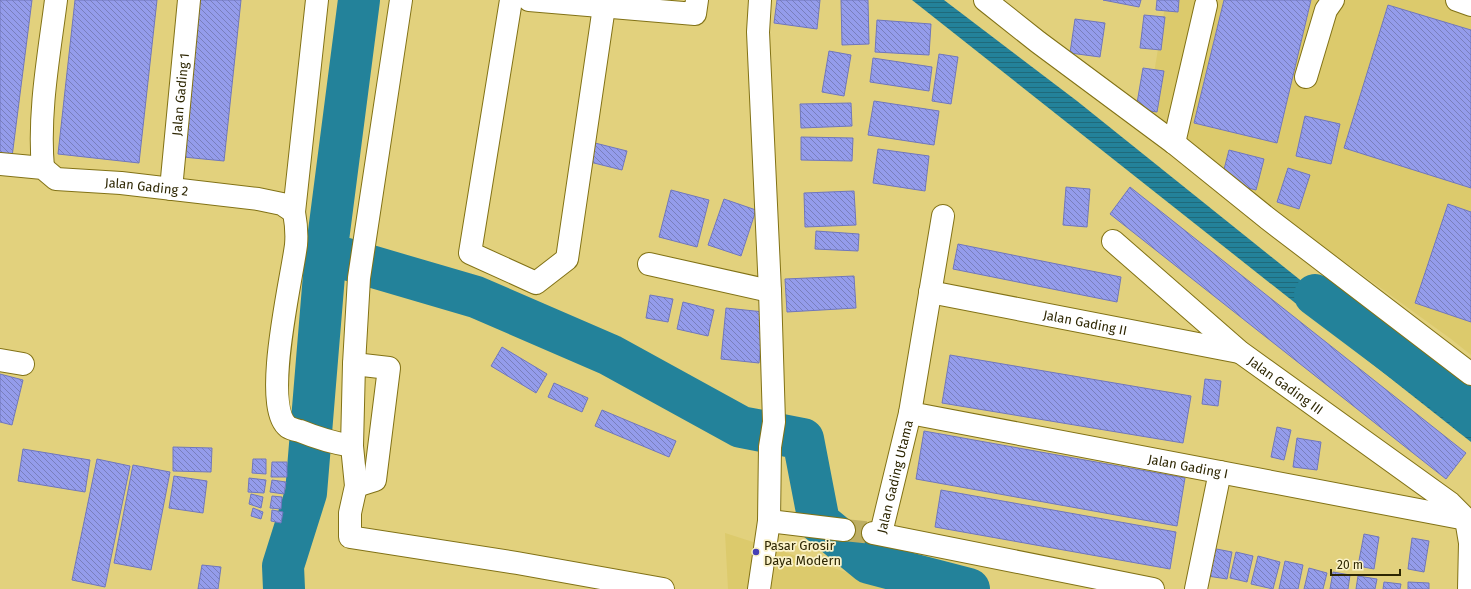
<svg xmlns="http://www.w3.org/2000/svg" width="1471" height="589" font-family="'Fira Sans',sans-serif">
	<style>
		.built { fill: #dcca6c }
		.water { fill: url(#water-rules) }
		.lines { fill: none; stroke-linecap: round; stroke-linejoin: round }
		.river { stroke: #23829a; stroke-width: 42 }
		.building { fill: url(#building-back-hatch); stroke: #7077bc }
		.minor-tunnel { stroke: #beaf64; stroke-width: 22; stroke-dasharray: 22 11; stroke-linecap: butt }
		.minor-casing { stroke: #827216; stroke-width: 24 }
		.minor { stroke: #fff; stroke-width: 22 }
		.poi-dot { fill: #4640b6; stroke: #faf2c9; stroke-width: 1.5 }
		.labels { text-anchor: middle; stroke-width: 3.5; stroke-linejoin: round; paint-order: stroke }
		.street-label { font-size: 13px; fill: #2d2602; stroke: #faf2c9 }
		.poi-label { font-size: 13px; fill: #2d2602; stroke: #faf2c9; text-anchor: start }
	</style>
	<defs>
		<pattern id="water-rules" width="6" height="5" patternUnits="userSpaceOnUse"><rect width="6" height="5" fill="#23829a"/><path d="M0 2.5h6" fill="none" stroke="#1f6a7b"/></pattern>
		<pattern id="building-back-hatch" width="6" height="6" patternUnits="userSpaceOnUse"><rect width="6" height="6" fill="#949ceb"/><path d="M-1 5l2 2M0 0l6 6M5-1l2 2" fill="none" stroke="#797fbc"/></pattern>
	</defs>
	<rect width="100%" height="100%" fill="#e2d17d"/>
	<path class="built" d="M1166,0H1471V355L1451,339L1160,128L1148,110Z
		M725,533L846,572L943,589H728Z"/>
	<path class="water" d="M912,0H944L1077,101L1471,417V442Z"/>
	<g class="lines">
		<path class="river" d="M326,253L476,297L610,355L741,427L803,439L819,522L869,563L969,589
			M1315,295L1464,407L1471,415
			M284,589L283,566L306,493L325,263L359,0"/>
	</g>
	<path class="building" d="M0,0H32L12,157L0,155Z
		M75,0H157L139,163L58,154Z
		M199,0H241L224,161L183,157Z
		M777,0H820L817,29L774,23Z
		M841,0H868L869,44L842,45Z
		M1103,0H1141L1139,7Z
		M1157,0H1179L1178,12L1156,10Z
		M1224,0H1311L1277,143L1194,123Z
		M1388,5L1471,30V188L1344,148Z
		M1144,15L1165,17L1161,50L1140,48Z
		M1075,19L1105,23L1100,57L1070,53Z
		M877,20L931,24L929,55L875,52Z
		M829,51L851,55L844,96L822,92Z
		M939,54L958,57L951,104L932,101Z
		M873,58L932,67L929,91L870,82Z
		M1143,68L1164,71L1157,112L1136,109Z
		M874,101L939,111L934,145L868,135Z
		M851,103L852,126L801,128L800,104Z
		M1305,116L1340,124L1331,164L1296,156Z
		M801,137L853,138L852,161L801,160Z
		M595,143L627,151L622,170L590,162Z
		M878,149L929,156L925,191L873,183Z
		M1229,150L1264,159L1256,190L1221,181Z
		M1288,168L1310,175L1299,209L1277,202Z
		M1066,187L1090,189L1087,227L1063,225Z
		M1130,187L1466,453L1446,479L1110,214Z
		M671,190L709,200L697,247L659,237Z
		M854,191L856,225L805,227L804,193Z
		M724,199L756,210L741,256L708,245Z
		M1448,204L1471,212V322L1415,303Z
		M816,231L859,234L858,251L815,249Z
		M958,244L1121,277L1117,302L953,269Z
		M854,276L856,308L787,312L785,279Z
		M650,295L673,299L668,322L646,318Z
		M683,302L714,310L708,336L677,329Z
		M726,308L764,312L759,363L721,359Z
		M502,347L547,374L536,393L491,366Z
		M950,355L1191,396L1183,443L942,403Z
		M0,374L23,380L12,425L0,422Z
		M1205,379L1221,381L1218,406L1202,404Z
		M554,383L588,398L582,412L548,397Z
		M602,410L676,441L669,457L595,426Z
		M1277,427L1291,430L1284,460L1271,457Z
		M924,431L1185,478L1177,526L916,479Z
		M1297,438L1321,442L1317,470L1293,467Z
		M173,447L212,448L211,472L173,471Z
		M23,449L90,460L85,492L18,481Z
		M97,459L130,466L105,587L72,580Z
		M253,459H266V474L252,473Z
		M272,462H287V477H271Z
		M133,465L170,472L151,570L114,563Z
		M174,476L207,481L203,513L169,508Z
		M249,478L266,480L264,493L248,492Z
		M272,480L286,482L284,494L270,492Z
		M941,490L1176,532L1170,569L935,527Z
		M251,494L263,497L261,508L249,504Z
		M272,496L282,497L281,509L270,508Z
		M253,508L263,512L261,519L251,516Z
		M272,510L283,512L281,523L271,521Z
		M1364,534L1379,537L1374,569L1358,566Z
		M1412,538L1429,541L1424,572L1408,569Z
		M1206,547L1232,552L1227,579L1201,575Z
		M1236,552L1253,556L1247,582L1230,578Z
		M1258,556L1280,562L1273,589L1251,584Z
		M1285,561L1303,565L1298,589H1279Z
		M202,565L221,567L218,589H198Z
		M1309,568L1327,573L1323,589H1304Z
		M1333,572L1350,575L1348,589H1330Z
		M1358,576L1377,579L1375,589H1356Z
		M1384,582L1401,584L1400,589H1383Z
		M1408,582L1429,583V589H1408Z"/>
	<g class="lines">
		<path class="minor-tunnel" d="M844,530L873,533"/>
		<defs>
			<g id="minor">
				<path d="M317,0L294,212C296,223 297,234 296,245C292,278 261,406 288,427C291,429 296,430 300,431C317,438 334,443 352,446L356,486L350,513V537L517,563L663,589"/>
				<path d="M511,0L470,253L536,283L567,259L605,0"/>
				<path d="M529,0L695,14L697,0"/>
				<path d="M985,0L1038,42L1174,143L1267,218L1471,374"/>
				<path d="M1457,0L1471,5"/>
				<path d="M1306,77L1326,10L1333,0"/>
				<path d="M1174,143L1206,5"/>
				<path id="s1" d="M0,164L43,168L56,179L121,183L258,199L282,204L294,212"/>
				<path d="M43,168C38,113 49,55 56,0"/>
				<path id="s2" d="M171,189L189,0"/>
				<path id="s3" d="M1113,241L1240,352L1450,503L1465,518"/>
				<path d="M649,264L770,291"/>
				<path id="s4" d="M930,292L1239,352"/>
				<path d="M0,360L23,364"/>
				<path d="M354,364L389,368L375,480L356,486"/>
				<path id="s5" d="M910,413L1466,519"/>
				<path d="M352,446L354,364L359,278L401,0"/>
				<path d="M1466,519L1470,543L1469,589"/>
				<path d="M769,521L844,530"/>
				<path d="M873,533L1153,589"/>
				<path id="s6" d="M881,533L910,413L943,216"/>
				<path d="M759,589L769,521L770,447L774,422L770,291L758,32L760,0"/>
				<path d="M1196,589L1220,472"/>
			</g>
		</defs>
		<use href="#minor" class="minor-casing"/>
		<use href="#minor" class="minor"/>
	</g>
	<circle class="poi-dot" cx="756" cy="552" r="4"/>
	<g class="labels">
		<g class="street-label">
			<text dy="5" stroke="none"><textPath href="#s2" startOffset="95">Jalan Gading 1</textPath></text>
			<text dy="5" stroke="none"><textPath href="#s1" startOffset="151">Jalan Gading 2</textPath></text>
			<text dy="5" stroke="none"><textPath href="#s4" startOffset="158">Jalan Gading II</textPath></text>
			<text dy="5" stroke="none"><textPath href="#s3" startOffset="225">Jalan Gading III</textPath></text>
			<text dy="5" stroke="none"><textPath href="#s5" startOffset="283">Jalan Gading I</textPath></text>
			<text dy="5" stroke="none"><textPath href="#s6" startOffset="58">Jalan Gading Utama</textPath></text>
		</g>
		<g class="poi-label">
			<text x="764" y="550">Pasar Grosir<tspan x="764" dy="15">Daya Modern</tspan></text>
		</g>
	</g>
	<path d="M1331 569v6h69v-6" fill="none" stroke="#2d2602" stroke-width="2"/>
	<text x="1337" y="569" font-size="12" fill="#2d2602" stroke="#faf2c9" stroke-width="3" paint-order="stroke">20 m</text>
</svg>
